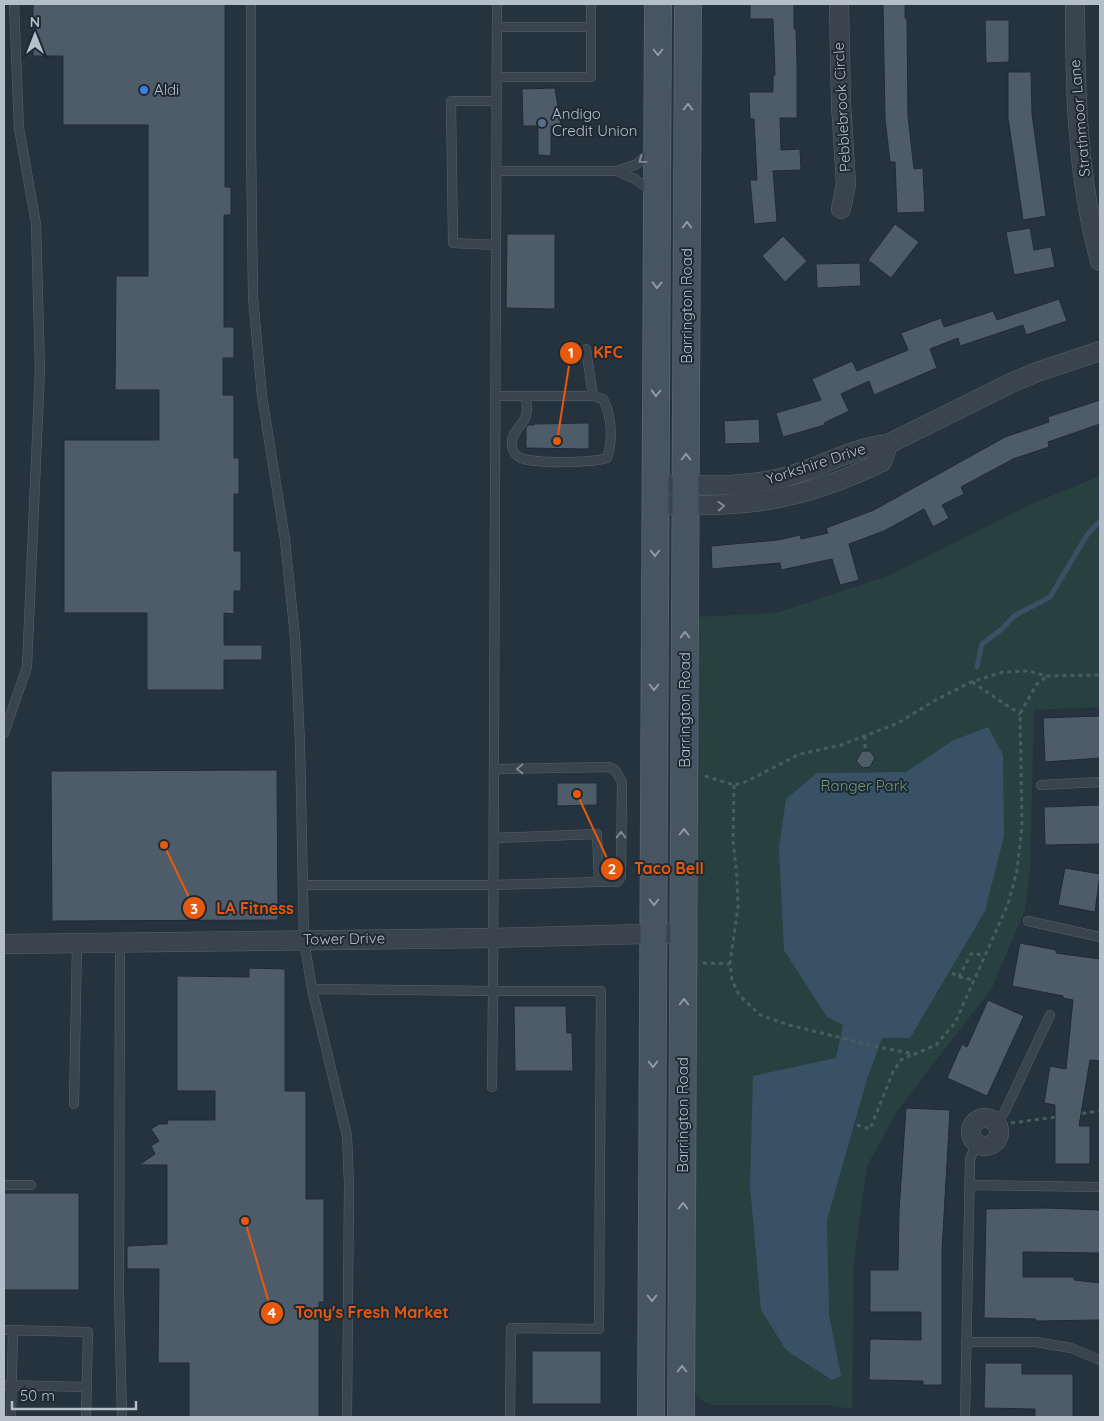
<svg xmlns="http://www.w3.org/2000/svg" width="1104" height="1421" font-family="Quicksand,sans-serif">
	<style>
		.green { fill: #284140 }
		.water { fill: #395165 }
		.lines { fill: none; stroke-linecap: round; stroke-linejoin: round }
		.stream { stroke: #395165; stroke-width: 5 }
		.building { fill: #4e5c69; stroke: #202b36 }
		.lane-casing { stroke: #57626c; stroke-width: 10 }
		.street-casing { stroke: #57626c; stroke-width: 20 }
		.secondary-casing { stroke: #57626c; stroke-width: 28 }
		.path { stroke: #475d5e; stroke-width: 3; stroke-dasharray: 4 4; stroke-linecap: butt }
		.lane { stroke: #39444e; stroke-width: 9 }
		.street { stroke: #39444e; stroke-width: 19 }
		.secondary { stroke: #475461; stroke-width: 26 }
		.oneway { stroke: #8e9aa5 }
		.oneway2 { stroke: #7d8892 }
		.shop-dot { fill: #3f7fe0; stroke: #1e2934; stroke-width: 2 }
		.service-dot { fill: #5c6f8a; stroke: #1e2934; stroke-width: 2 }
		.labels { text-anchor: middle; stroke-width: 4; stroke-linejoin: round; paint-order: stroke }
		.poi-label { font-size: 15px; fill: #b5bfc9; stroke: #1e2934; text-anchor: start }
		.street-label { font-size: 15px; fill: #b5bfc9; stroke: #1e2934 }
		.park-label { font-size: 15px; fill: #6d9a72; stroke: #1e2934 }
		.leader { fill: none; stroke: #e8590c; stroke-width: 2 }
		.callout-dot { fill: #e8590c; stroke: #1e2934; stroke-width: 2 }
		.mark-label { font-size: 15px; text-anchor: middle; font-weight: bold; fill: #fff }
		.callout-label { font-size: 16px; text-anchor: middle; font-weight: bold; fill: #e8590c; stroke: #1e2934; stroke-width: 4; stroke-linejoin: round; paint-order: stroke }
	</style>
	<rect width="100%" height="100%" fill="#25333e"/>
	<path class="green" d="M1100,476V707L1034,710L1030,869L1025,910L992,988L897,1111L867,1166L854,1260L852,1409L829,1405H713C704,1402 699,1400 694,1392L696,617L776,613L888,576L1027,506Z"/>
	<path class="water" d="M988,727L1003,755L1004,836L985,911L910,1038H882L867,1079L827,1220L829,1315L841,1376L832,1380L786,1350L761,1310L750,1186L753,1076L836,1058L843,1025L827,1017L784,950L779,848L786,799L817,773L906,772L952,741Z"/>
	<g class="lines">
		<path class="stream" d="M977,667L982,644L1002,629L1014,616L1050,597L1087,535L1100,521"/>
	</g>
	<path class="building" d="M33,4H225V187H231V215H224V327H234V358H223V395H234V458H239V494H234V551H241V591H234V614L224,613V645H262V660H224V690H147V613H64V440H159V390H115L116,276H148V125H63V56H33Z
		M750,4H794V29H796L797,63V118H780L781,150L800,149L801,170L773,171L777,222L754,224L750,180H757L754,119H750L749,92H773V75H775L773,19H750Z
		M883,4H905V18H907L908,116L914,169L923,168L925,212L897,213L895,162H890L885,119Z
		M985,20H1009V62L986,63Z
		M1008,72H1031L1032,114L1046,216L1023,220L1008,118Z
		M555,88L561,126H551V156L538,155V126H523L522,89Z
		M895,224L919,242L891,278L868,260Z
		M1030,228L1034,250L1051,247L1055,267L1014,275L1006,232Z
		M507,234H555V309L506,308Z
		M783,236L807,261L785,282L762,256Z
		M860,263L861,286L817,288L816,264Z
		M1059,299L1067,321L1026,335L1023,325L960,346L958,338L930,349L937,368L874,395L869,381L841,394L849,411L824,423L825,425L783,437L776,413L821,400L812,379L852,361L857,371L908,350L901,333L941,318L944,327L993,311L997,320Z
		M1100,400V424L1048,442L1049,447L1013,459L961,487L964,494L942,505L949,518L933,527L924,509L884,531L849,544L859,580L840,585L832,559L781,570L780,563L712,569L711,546L778,540L800,535L801,539L828,533L826,528L874,510L1005,437L1049,422L1048,417Z
		M759,419L760,443L725,444L724,421Z
		M589,423V449L526,448V428L528,425H534V424Z
		M1100,716V758L1045,762L1043,718Z
		M862,751H870L875,758L870,767L863,768L856,761Z
		M277,770L278,920L52,921L51,771Z
		M557,783H597V805L557,806Z
		M1100,805V844L1045,845L1044,807Z
		M1065,868L1100,874L1095,912L1058,905Z
		M1020,943L1056,950V953L1100,959V1061L1090,1060L1079,1126H1090V1164H1055V1105L1044,1103L1050,1066L1066,1069L1073,1000L1063,998V996L1012,986Z
		M249,968L285,969V1091H306V1199H324V1302H319V1417H189V1363H158L159,1269H127V1246L167,1244V1165H139L155,1154L151,1146L159,1141L151,1129L159,1124H167L168,1120H215V1091H177V976L249,977Z
		M988,1000L1024,1016L987,1096L947,1078L962,1044L967,1047Z
		M514,1006H566L567,1033H572L573,1071H515Z
		M906,1108L950,1110L942,1250V1385H923V1381L869,1380L870,1339L921,1340V1312H870V1270H898L899,1211Z
		M4,1193H79V1290H4Z
		M1045,1208L1100,1210V1253L1023,1252V1277H1074V1280L1100,1283V1320L1036,1321V1319L984,1318L986,1209Z
		M532,1351H601V1404H532Z
		M985,1363H1022V1374H1073V1417H1035V1409L984,1408Z"/>
	<g class="lines">
		<defs>
			<path id="lane" d="M251,4V143L253,297L262,396L285,540L295,637L300,743L304,940L312,989L347,1136L349,1184L347,1417
				M497,4L493,991H601L599,1329L511,1328L510,1417
				M497,27H591
				M497,77H591V4
				M497,171H617L637,164L652,151
				M617,171L635,179L653,192
				M496,245L453,243L451,101H497
				M586,349L593,396
				M495,396H593L603,399C612,416 613,440 607,458C590,463 537,464 521,458C515,455 511,449 512,442C512,431 524,425 526,415C528,409 526,402 526,396
				M4,733L27,667L40,369L36,224L19,128L14,4
				M494,769L609,767L615,770L622,782L621,877L617,882H599
				M1041,785L1100,782
				M303,885H493L599,882L597,834L494,838
				M1028,921L1100,937
				M120,942L119,1293L122,1417
				M312,989L493,991L492,1087
				M74,1104L77,943
				M995,1123L1004,1113L1050,1015
				M4,1185H31
				M969,1185L1100,1187
				M4,1330L88,1332L86,1417
				M966,1342H1036L1071,1348L1100,1360
				M4,1385L87,1387
				M11,1417L13,1330
				M965,1417L970,1160L976,1143"/>
			<path id="street" d="M839,4L841,104L846,184L841,209
				M1075,4C1075,90 1077,177 1100,261
				M655,485C699,485 743,488 785,477C819,468 854,447 888,444L1011,383L1037,372L1100,351
				M655,504C743,509 801,501 882,462L888,444
				M4,944L493,938L684,933
				M971 1132a14 14 0 1 1 28 0a14 14 0 1 1-28 0Z"/>
			<path id="secondary" d="M651,1417L658,4
				M681,1417L688,4"/>
		</defs>
		<use href="#lane" class="lane-casing"/>
		<use href="#street" class="street-casing"/>
		<use href="#secondary" class="secondary-casing"/>
		<path class="path" d="M972,682L1020,714
			M865,736V751
			M705,776L734,785L745,782L800,754L841,745L898,723L934,701L971,682L1003,672L1029,671L1047,676L1100,675
			M734,785L733,840L737,877L738,906L730,964L732,980L739,995L760,1015L789,1025L883,1048L915,1054L936,1045L955,1023L1008,904L1017,871L1022,826L1020,714L1036,685L1047,676
			M703,963L730,964
			M952,973L959,977L971,954L975,953L983,956
			M959,977L973,980
			M1011,1123L1100,1111
			M857,1125L870,1129L893,1072L901,1060L913,1054"/>
		<use href="#lane" class="lane"/>
		<use href="#street" class="street"/>
		<use href="#secondary" class="secondary"/>
	</g>
	<defs><path id="oneway-chevron" d="M-2-3.5L2.5 0L-2 3.5" fill="none" stroke-width="1.6" stroke-linecap="round" stroke-linejoin="round" transform="scale(1.25)"/></defs>
	<g class="oneway">
		<use href="#oneway-chevron" transform="translate(658 52) rotate(90)"/>
		<use href="#oneway-chevron" transform="translate(688 107) rotate(-90)"/>
		<use href="#oneway-chevron" transform="translate(687 225) rotate(-90)"/>
		<use href="#oneway-chevron" transform="translate(657 285) rotate(91)"/>
		<use href="#oneway-chevron" transform="translate(656 393) rotate(91)"/>
		<use href="#oneway-chevron" transform="translate(686 457) rotate(-90)"/>
		<use href="#oneway-chevron" transform="translate(655 553) rotate(90)"/>
		<use href="#oneway-chevron" transform="translate(685 635) rotate(-90)"/>
		<use href="#oneway-chevron" transform="translate(654 687) rotate(90)"/>
		<use href="#oneway-chevron" transform="translate(684 832) rotate(-90)"/>
		<use href="#oneway-chevron" transform="translate(654 902) rotate(90)"/>
		<use href="#oneway-chevron" transform="translate(684 1002) rotate(-90)"/>
		<use href="#oneway-chevron" transform="translate(653 1064) rotate(90)"/>
		<use href="#oneway-chevron" transform="translate(683 1206) rotate(-90)"/>
		<use href="#oneway-chevron" transform="translate(652 1298) rotate(90)"/>
		<use href="#oneway-chevron" transform="translate(682 1369) rotate(-90)"/>
	</g>
	<g class="oneway2">
		<use href="#oneway-chevron" transform="translate(642 160) rotate(144)"/>
		<use href="#oneway-chevron" transform="translate(721 506) rotate(-3)"/>
		<use href="#oneway-chevron" transform="translate(520 769) rotate(179)"/>
		<use href="#oneway-chevron" transform="translate(621 835) rotate(-90)"/>
	</g>
	<circle class="shop-dot" cx="144" cy="90" r="5"/>
	<circle class="service-dot" cx="542" cy="123" r="5"/>
	<g class="labels">
		<g class="poi-label">
			<text x="154" y="95">Aldi</text>
			<text x="552" y="119">Andigo<tspan x="552" dy="17">Credit Union</tspan></text>
		</g>
		<g class="street-label">
			<text transform="translate(842 107) rotate(-93)" y="5">Pebblebrook Circle</text>
			<text transform="translate(1080 118) rotate(-95)" y="5">Strathmoor Lane</text>
			<text transform="translate(687 306) rotate(-90)" y="5">Barrington Road</text>
			<text transform="translate(816 464) rotate(-18)" y="5">Yorkshire Drive</text>
			<text transform="translate(685 710) rotate(-90)" y="5">Barrington Road</text>
			<text transform="translate(344 939) rotate(-1)" y="5">Tower Drive</text>
			<text transform="translate(683 1115) rotate(-90)" y="5">Barrington Road</text>
		</g>
		<g class="park-label">
			<text x="864" y="791">Ranger Park</text>
		</g>
	</g>
	<path class="leader" d="M557 441L571 353M577 794L612 869M164 845L194 908M245 1221L272 1313"/>
	<g class="callout-dot">
		<circle cx="557" cy="441" r="5"/>
		<circle cx="577" cy="794" r="5"/>
		<circle cx="164" cy="845" r="5"/>
		<circle cx="245" cy="1221" r="5"/>
		<circle cx="571" cy="353" r="12"/>
		<circle cx="612" cy="869" r="12"/>
		<circle cx="194" cy="908" r="12"/>
		<circle cx="272" cy="1313" r="12"/>
	</g>
	<g class="mark-label">
		<text x="571" y="358">1</text>
		<text x="612" y="874">2</text>
		<text x="194" y="914">3</text>
		<text x="272" y="1318">4</text>
	</g>
	<g class="callout-label">
		<text x="608" y="358">KFC</text>
		<text x="669" y="874">Taco Bell</text>
		<text x="255" y="914">LA Fitness</text>
		<text x="372" y="1318">Tony's Fresh Market</text>
	</g>
	<rect width="1104" height="1421" fill="none" stroke="#b5bfc9" stroke-width="10"/>
	<g transform="translate(35 35)" stroke="#1e2934" stroke-width="4" paint-order="stroke">
	<path d="M0-4L9 19L0 12L-9 19Z" fill="#b5bfc9"/>
	<text y="-8" font-size="14" font-weight="bold" text-anchor="middle" fill="#b5bfc9">N</text>
	</g>
	<path d="M12 1401v8h124v-8" fill="none" stroke="#b5bfc9" stroke-width="2.5"/>
	<text x="20" y="1401" font-size="15" fill="#b5bfc9" stroke="#1e2934" stroke-width="4" paint-order="stroke">50 m</text>
</svg>
